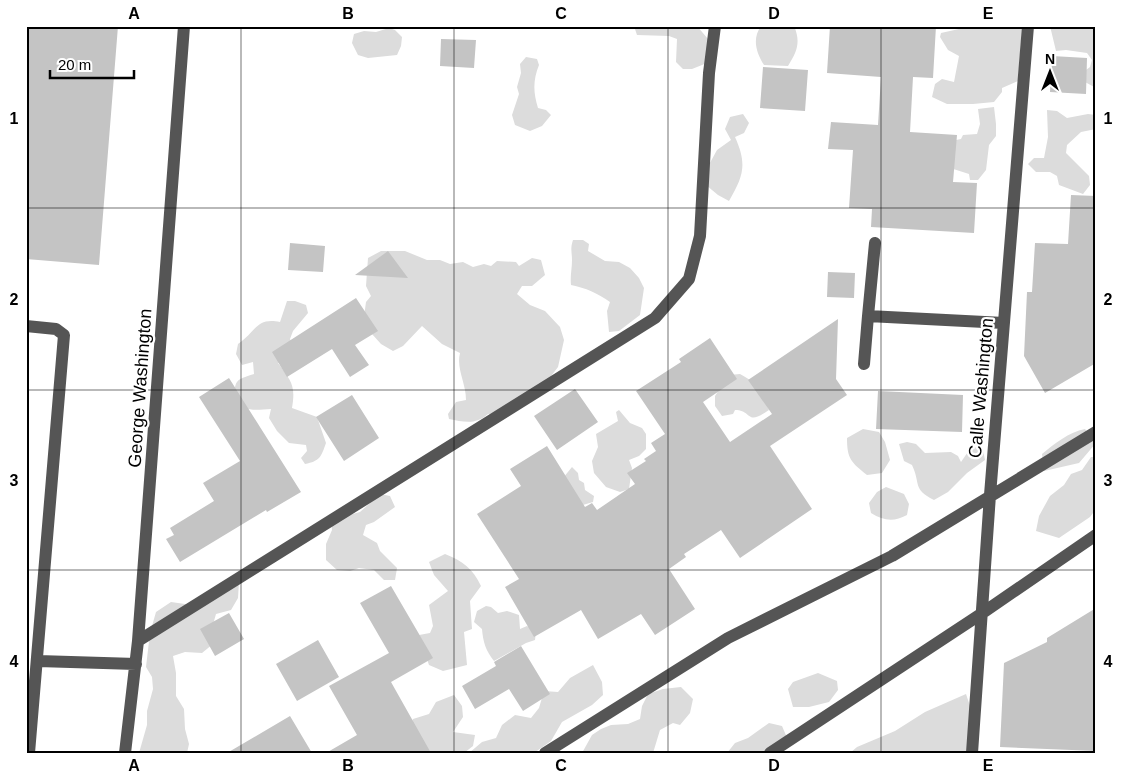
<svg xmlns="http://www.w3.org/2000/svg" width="1122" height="779" font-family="Arial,sans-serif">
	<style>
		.green { fill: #dcdcdc }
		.building { fill: #c4c4c4 }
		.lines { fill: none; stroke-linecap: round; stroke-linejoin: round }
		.minor { stroke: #555; stroke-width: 12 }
		.grid { fill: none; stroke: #000; stroke-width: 1; stroke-opacity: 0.55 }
		.labels { text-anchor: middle; stroke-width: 4.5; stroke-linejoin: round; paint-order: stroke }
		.street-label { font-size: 18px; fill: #000; stroke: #fff }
		.neatline { fill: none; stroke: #000; stroke-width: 2 }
		.grid-label { font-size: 16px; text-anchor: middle; font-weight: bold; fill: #000 }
	</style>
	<rect width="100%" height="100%" fill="#fff"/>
	<path class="green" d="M634,26H697L708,39L707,63L692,69H683L676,62L677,39L669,36L637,35Z
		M761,26H794C801,42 797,52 788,66L764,65C756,52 752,39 761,26Z
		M960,26H1022L1018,81L1002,88V92L994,102L973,104H947L932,97L935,84L942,79L954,82L959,56L948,50L940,37L941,33L959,29Z
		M1050,26H1096V88L1085,82L1082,73L1090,67L1092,60L1087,53L1066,50L1056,51Z
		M389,28L395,30L402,37L401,46L397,55L368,58L358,55L352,43L354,34L364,31L376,32Z
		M526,57L537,59L539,65C533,80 533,92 538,108L546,110L551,115L542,126L530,131L515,125L512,115L519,94L517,87L521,73L520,64Z
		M994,107L996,124V136L989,145L986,170L978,180H970L969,174L944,166L951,141L961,139L963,135L977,134L980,124L978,109Z
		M1047,110L1057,111L1067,118L1088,114L1096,115V129L1081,132L1067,145L1066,153L1089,176L1090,185L1083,194L1059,185L1057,176L1050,172H1036L1028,164L1034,158H1044L1048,137Z
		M743,114L749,123L744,133L735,137C747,164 744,175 729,201L718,195L706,185L705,172L717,150L731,140L725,129L730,117Z
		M573,240H583L589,244L588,251L605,261L619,262L630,268L639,278L644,288L640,315L619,331L609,332L607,311L610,302C597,293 586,288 571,285C570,276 572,269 572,260C572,252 570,249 573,240Z
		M381,251H405L427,260H440L450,264L463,262L473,267L484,264L491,266L497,261L516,262L519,266L532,258L541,260L545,275L532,286H522L517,294L530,305L545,311L560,327L564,340L558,367L545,384L511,412L488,414C476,425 464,422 449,419L448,414L456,402L466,400C466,383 456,369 460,353L442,344L422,326L403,346L393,351L381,344L363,324L366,302L371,296L366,286L368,258Z
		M287,301H295L306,305L308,313L293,331L290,339L293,346L282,362L278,363C291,381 296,385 292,408L317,417L326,443C321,457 320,461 305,464L301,458L307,451L306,445L289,443L277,431L269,418L271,409C255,410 245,412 234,400C235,380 235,380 254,374L253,362L242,365L236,354L238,344C256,332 256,317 280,322Z
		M740,374C758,383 761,393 769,410C745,427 753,410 735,410L733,414L722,416L715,406V396L729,375Z
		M619,410L630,423L642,428L646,434V449L639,456L629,460L632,468L629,489L620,492L606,487L594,473L592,461L598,447L596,434L618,421L616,412Z
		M863,429L879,432L885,442L890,460L882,473L867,475C851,462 847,459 847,438Z
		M1085,429L1096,443L1079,463L1044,471L1042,454C1054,444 1069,432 1085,429Z
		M907,442L916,444L925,453L951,452L958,456L961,462L972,446L983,450L985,460L967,473L948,492L934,500C912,489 921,484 912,465L904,461L899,444Z
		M1091,457H1096V509L1090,517L1059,538L1036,531L1039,516L1050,496L1064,485L1071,474L1082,470Z
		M572,467L578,473L579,480L584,483L585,490L594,496L593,502L576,507L563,478Z
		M886,487L904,494L909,504L907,515C894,522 884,521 871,513L869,503L877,492Z
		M380,494L390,496L395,507L374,522L366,525L363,535L377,543L380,551L397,568L395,580H384L374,570L359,568L350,571L337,570L326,560V544L332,530L331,520L360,512Z
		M445,554C463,561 473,569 481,586L470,601L472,629L464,632L467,665L443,671L429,665L419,635L430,633L433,626L429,605L448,591L434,575L429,562Z
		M239,582L238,598L231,610L216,614L212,628L213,644L202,653L185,652L173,656L176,673V696L184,709L185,729L189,744L187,753H139L147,725V711L153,689L152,677L146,667L150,633L156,612L171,602L192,605Z
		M486,606L491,607L498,613L507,611L519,615L520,629L527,626L536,631L535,640L526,643L494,661C486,651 483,642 482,629L474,622L477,611Z
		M593,665L602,682L603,695L592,705L562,722L551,741L534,753H469L482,742L496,738L502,725L515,715L531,718L539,708L544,691L558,692L570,678Z
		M818,673L837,681L838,690L829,702L809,707H793L788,689L793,682Z
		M681,687L693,699L690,713L680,725L673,723L660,730L653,753H582L592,735L601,729L611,725L628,724L640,719L642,706L648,694L663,689Z
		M966,694L972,712L971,753H850L857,747L895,731L925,712Z
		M454,695L462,706L463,717L453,732L475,735L473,746L464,753H430L409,728L413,719L429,714L436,702Z
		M769,723L782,726L788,740L767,753H727L735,743L748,738Z"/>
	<path class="building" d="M26,26H118L99,265L26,259Z
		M830,26H936L933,78L913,77L910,132L957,135L953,182L977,183L974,233L871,227L872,209L849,208L853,150L828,149L831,122L878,125L881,77L827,73Z
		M441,39L476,40L474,68L440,66Z
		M1052,56L1087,58L1086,94L1050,92Z
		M763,67L808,70L805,111L760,108Z
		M1071,195L1096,196V363L1045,393L1024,356L1027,292H1032L1035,243L1068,244Z
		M290,243L325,246L323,272L288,270Z
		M388,251L408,278L355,275Z
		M828,272L855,273L854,298L827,297Z
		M356,298L378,331L355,345L369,365L350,377L332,349L287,377L272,352Z
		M838,319L836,379L847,395L770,446L812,509L740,558L721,530L684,554L686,557L669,569L695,609L655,635L641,614L598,639L581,610L534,637L505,587L519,579L477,514L521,486L510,469L547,446L585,507L592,503L597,510L635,484L627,473L646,461L644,459L656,451L651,443L665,434L636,391L681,362L679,359L710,338L737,379L703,402L730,442L772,414L748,380Z
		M229,378L301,492L267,512L266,510L180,562L166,539L174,535L170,528L214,501L203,483L240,461L199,397Z
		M575,389L598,422L557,450L534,416Z
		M878,391L963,395L962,432L876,429Z
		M352,395L379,438L344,461L316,417Z
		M391,586L433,658L391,682L431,753H326L357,735L329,686L389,653L360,603Z
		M1096,608V751L1000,747L1004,663L1047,642V638Z
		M229,613L244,639L215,656L200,629Z
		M318,640L339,677L297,701L276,664Z
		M521,646L550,694L523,711L509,689L475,709L462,686L496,666L494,662Z
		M290,716L312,753H227Z"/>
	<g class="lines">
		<path class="minor" d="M875,243L868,316L1004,323
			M26,326L56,329L64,335L29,753
			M864,364L868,316
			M138,641L655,318L689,279L700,236L709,73L715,26
			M38,661L136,664
			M125,753L138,641L184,26
			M545,753L728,638L892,556L1096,432
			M770,753L981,614L1096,535
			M972,753L990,495L1028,26"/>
	</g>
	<path class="grid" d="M241,26V753M454,26V753M668,26V753M881,26V753M26,208H1096M26,390H1096M26,570H1096"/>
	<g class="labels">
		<g class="street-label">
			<text transform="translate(140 388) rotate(-86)" y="6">George Washington</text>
			<text transform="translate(981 388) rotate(-85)" y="6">Calle Washington</text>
		</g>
	</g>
	<rect width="1122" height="779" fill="none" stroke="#ffffff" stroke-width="55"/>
	<g transform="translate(1050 72)" stroke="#ffffff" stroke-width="4" paint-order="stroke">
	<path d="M0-4L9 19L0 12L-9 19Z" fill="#000000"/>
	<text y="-8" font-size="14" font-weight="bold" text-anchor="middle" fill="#000000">N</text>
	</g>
	<path d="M50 70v8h84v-8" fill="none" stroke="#000000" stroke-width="2.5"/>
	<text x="58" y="70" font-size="15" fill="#000000" stroke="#ffffff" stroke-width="4" paint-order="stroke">20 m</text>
	<rect x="28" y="28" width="1066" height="724" class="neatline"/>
	<g class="grid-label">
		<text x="134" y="19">A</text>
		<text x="348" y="19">B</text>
		<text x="561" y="19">C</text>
		<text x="774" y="19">D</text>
		<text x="988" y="19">E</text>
		<text x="14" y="124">1</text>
		<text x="1108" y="124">1</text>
		<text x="14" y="305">2</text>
		<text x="1108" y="305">2</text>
		<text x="14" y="486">3</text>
		<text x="1108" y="486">3</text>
		<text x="14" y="667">4</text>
		<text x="1108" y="667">4</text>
		<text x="134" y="771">A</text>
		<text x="348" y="771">B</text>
		<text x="561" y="771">C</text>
		<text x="774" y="771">D</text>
		<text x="988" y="771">E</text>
	</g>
</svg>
